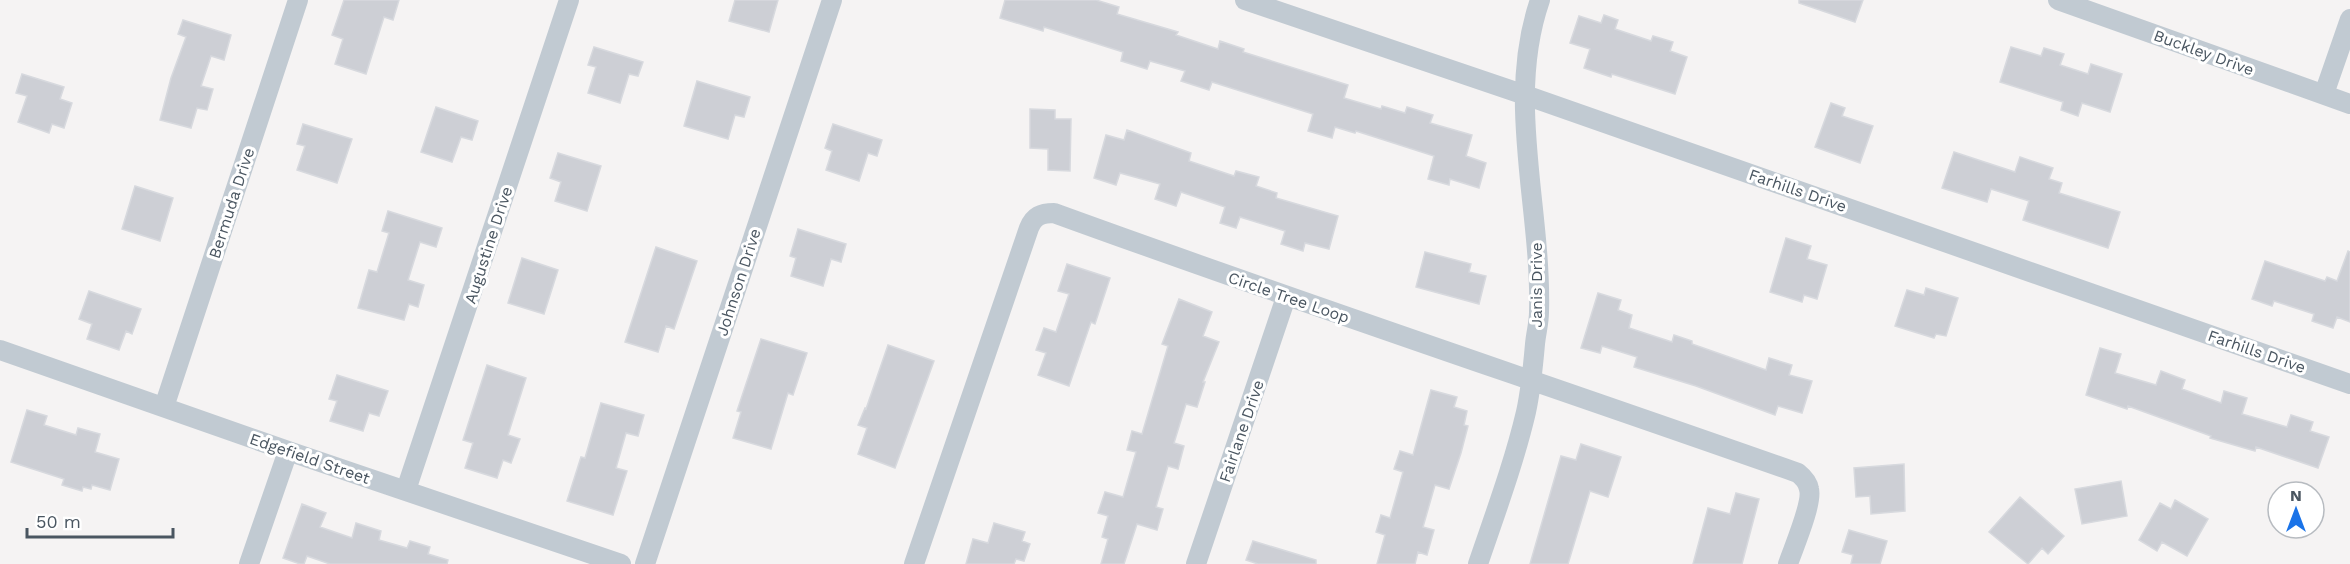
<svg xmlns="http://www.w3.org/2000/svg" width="2350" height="564" font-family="'Work Sans',sans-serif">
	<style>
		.building { fill: #cdcfd5; stroke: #d7d9de; stroke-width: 1.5 }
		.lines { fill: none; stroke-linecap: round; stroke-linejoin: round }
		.minor { stroke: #c1cad2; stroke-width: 20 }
		.labels { text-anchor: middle; stroke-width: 6; stroke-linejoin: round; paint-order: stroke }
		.street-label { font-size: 16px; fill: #4a5661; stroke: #fff }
	</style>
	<rect width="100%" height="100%" fill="#f5f3f3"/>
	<path class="building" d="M344,0H399L393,20L384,17L366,74L335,64L343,39L332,35Z
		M735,0H778L769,32L729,21Z
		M1005,0H1096L1119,7L1117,14L1178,32L1176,35L1218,49L1220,41L1244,49L1243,52L1348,85L1344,98L1381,109L1382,106L1405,113L1407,107L1433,115L1430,123L1472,135L1466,156L1486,163L1479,188L1450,179L1449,185L1428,179L1434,156L1356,131L1355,133L1335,127L1332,138L1308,131L1313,114L1212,82L1209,90L1181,81L1185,71L1150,61L1147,69L1121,61L1123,52L1044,27L1043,31L1000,18Z
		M1799,0H1863L1855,22L1799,3Z
		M1604,15L1618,20L1615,29L1651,41L1653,36L1673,42L1670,51L1687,57L1675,94L1612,74L1611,77L1584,68L1590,49L1570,43L1579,16L1601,23Z
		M183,20L231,35L224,60L211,56L201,86L213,89L207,110L197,108L191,128L160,120L171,78L186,37L178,34Z
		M594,47L643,62L638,76L629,74L620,103L588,93L596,67L588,65Z
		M2011,47L2041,56L2044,48L2064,54L2060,65L2088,74L2091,64L2122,74L2110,112L2082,103L2078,116L2061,110L2063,102L2000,82Z
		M22,74L64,87L60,99L72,103L64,128L52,124L49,133L18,122L27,96L16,93Z
		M697,81L750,97L744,117L735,115L728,139L684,126Z
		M1831,103L1845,108L1842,116L1873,126L1860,163L1815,147Z
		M436,107L478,121L472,140L461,137L452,162L421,152Z
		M1030,109L1055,110V119H1071L1070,171L1048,170V149L1030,148Z
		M303,124L352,139L337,183L297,170L305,146L297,144Z
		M833,124L882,140L877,156L868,153L859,181L826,170L832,151L825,148Z
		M1127,130L1191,153L1189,161L1234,176L1236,171L1259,177L1256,186L1277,193L1276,198L1338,216L1329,249L1305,243L1303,251L1281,244L1285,231L1240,217L1236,228L1220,223L1225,207L1181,192L1176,206L1155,199L1160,184L1120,173L1116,185L1094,178L1106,135L1124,140Z
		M1954,152L2015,172L2020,157L2053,168L2049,179L2062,183L2059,193L2120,212L2108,248L2023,220L2029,201L1991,189L1987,202L1942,188Z
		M558,153L601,166L587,211L555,201L561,182L550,178Z
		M135,186L173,198L160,241L122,229Z
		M388,211L442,228L436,247L420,242L408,280L424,285L418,307L409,304L404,320L358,308L369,270L377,272L389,233L382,231Z
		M798,229L846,244L841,262L831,259L823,286L791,276L796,258L790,256Z
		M1786,238L1811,246L1807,259L1827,265L1817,299L1804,295L1802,302L1770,292Z
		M656,247L697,261L674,329L666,326L658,352L625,342Z
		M2348,251L2350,252V322L2337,317L2333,328L2312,321L2314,314L2274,301L2272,306L2252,299L2265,261L2325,281L2327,277L2337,281Z
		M1425,252L1471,264L1469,272L1486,276L1479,304L1416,287Z
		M522,258L558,270L544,314L508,303Z
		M1067,264L1110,278L1095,324L1091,322L1069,386L1038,375L1046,353L1036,350L1044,328L1056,332L1069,294L1058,291Z
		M1926,288L1958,298L1946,336L1936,334L1934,338L1895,326L1907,290L1924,295Z
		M89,291L141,309L132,334L126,331L119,350L87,339L92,324L79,319Z
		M1598,293L1621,300L1618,310L1632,315L1629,328L1672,342L1674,335L1692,341V344L1766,370L1769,358L1792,365L1789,375L1812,381L1802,413L1778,406L1775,415L1696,386L1634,367L1637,357L1602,346L1600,353L1581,348Z
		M1179,299L1212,312L1203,336L1219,342L1203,382H1205L1197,407L1186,404L1174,443L1184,446L1178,469L1168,466L1156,507L1163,509L1157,530L1137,524L1124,564H1101L1108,539L1102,537L1108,516L1098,513L1105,492L1123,497L1136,452L1127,450L1132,431L1142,434L1168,346L1162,344Z
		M761,339L807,353L793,395L788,393L771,449L733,438L741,412L737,411Z
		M888,345L934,361L895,468L858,454L867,428L858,425L865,408L866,409Z
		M2100,348L2121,354L2115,373L2156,385L2161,371L2185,380L2182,389L2221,403L2224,391L2247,398L2242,414L2287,427L2291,415L2313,422L2310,431L2329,437L2318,468L2256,447L2255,451L2210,438L2211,436L2128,406L2127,409L2086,395Z
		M487,365L526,378L508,435L520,439L511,463L503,460L497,478L465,468L473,443L463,440Z
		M337,375L388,391L379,416L369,413L363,431L330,421L337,401L329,399Z
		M1431,390L1457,397L1454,407L1467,411L1464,425L1468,426L1461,453L1449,489L1435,485L1423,527L1434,530L1427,555L1418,552L1415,564H1377L1385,535L1376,532L1381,515L1390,518L1403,472L1394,469L1400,451L1413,455Z
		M601,403L644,415L638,436L626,433L616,468L627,471L613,515L567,501L581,457L585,458Z
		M27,410L47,416L44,425L76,435L78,428L100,434L95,452L119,459L110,490L92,485L91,489L83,487L82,491L62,485L64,479L11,462Z
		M1581,444L1621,457L1608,497L1590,491L1568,564H1530L1561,456L1576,460Z
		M1904,464L1905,511L1871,514L1870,496L1856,497L1854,468Z
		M2121,481L2127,516L2082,524L2075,489Z
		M1736,493L1759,499L1742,564H1693L1708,508L1730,514Z
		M2020,497L2064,536L2048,554L2042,548L2028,564L1989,532Z
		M2175,500L2208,519L2187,556L2162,542L2157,551L2139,540L2160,503L2171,509Z
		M302,504L326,513L320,527L352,538L356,523L381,531L379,540L407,548L410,541L430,547L428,554L448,560L447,564H330L307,556L304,564H300L283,558Z
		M994,523L1025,532L1022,541L1030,544L1024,561L1016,559L1014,564H966L973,539L988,543Z
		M1849,530L1887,541L1880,564H1851L1853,555L1842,552Z
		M1253,541L1316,560V564H1258L1246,560Z"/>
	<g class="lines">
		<path class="minor" d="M1245,0L1525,95L2350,384
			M2058,0L2350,104
			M2324,94L2350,19
			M0,350L288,451L621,564
			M164,407L298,0
			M406,490L569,0
			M249,564L288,451
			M645,564L832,0
			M914,564L1029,228C1034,216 1041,213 1054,213C1301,303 1551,386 1798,473C1803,477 1808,483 1809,489C1813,503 1793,549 1788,564
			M1196,564L1286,297
			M1478,564C1495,514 1514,463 1526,412C1531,389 1533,367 1535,344C1536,333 1539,323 1539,312C1542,208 1505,101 1540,0"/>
	</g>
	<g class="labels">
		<g class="street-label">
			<text transform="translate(2204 52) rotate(20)" y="6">Buckley Drive</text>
			<text transform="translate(1798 190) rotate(19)" y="6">Farhills Drive</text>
			<text transform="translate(231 203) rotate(-72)" y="6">Bermuda Drive</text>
			<text transform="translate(488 245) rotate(-72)" y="6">Augustine Drive</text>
			<text transform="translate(738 282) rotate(-72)" y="6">Johnson Drive</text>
			<text transform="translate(1536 285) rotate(-90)" y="6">Janis Drive</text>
			<text transform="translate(1289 297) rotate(19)" y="6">Circle Tree Loop</text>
			<text transform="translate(2257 351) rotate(19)" y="6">Farhills Drive</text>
			<text transform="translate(1241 431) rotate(-71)" y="6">Fairlane Drive</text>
			<text transform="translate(310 458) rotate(19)" y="6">Edgefield Street</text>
		</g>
	</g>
	<g transform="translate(2296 510)"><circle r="28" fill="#ffffff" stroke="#b7bbc0" stroke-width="1.5"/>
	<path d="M0-4.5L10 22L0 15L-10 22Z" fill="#1a73e8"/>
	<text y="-9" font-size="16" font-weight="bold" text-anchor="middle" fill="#4a5661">N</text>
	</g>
	<path d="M27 528v9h146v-9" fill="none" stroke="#4a5661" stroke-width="3"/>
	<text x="36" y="528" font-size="18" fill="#4a5661" stroke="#ffffff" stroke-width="4.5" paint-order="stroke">50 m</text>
</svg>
